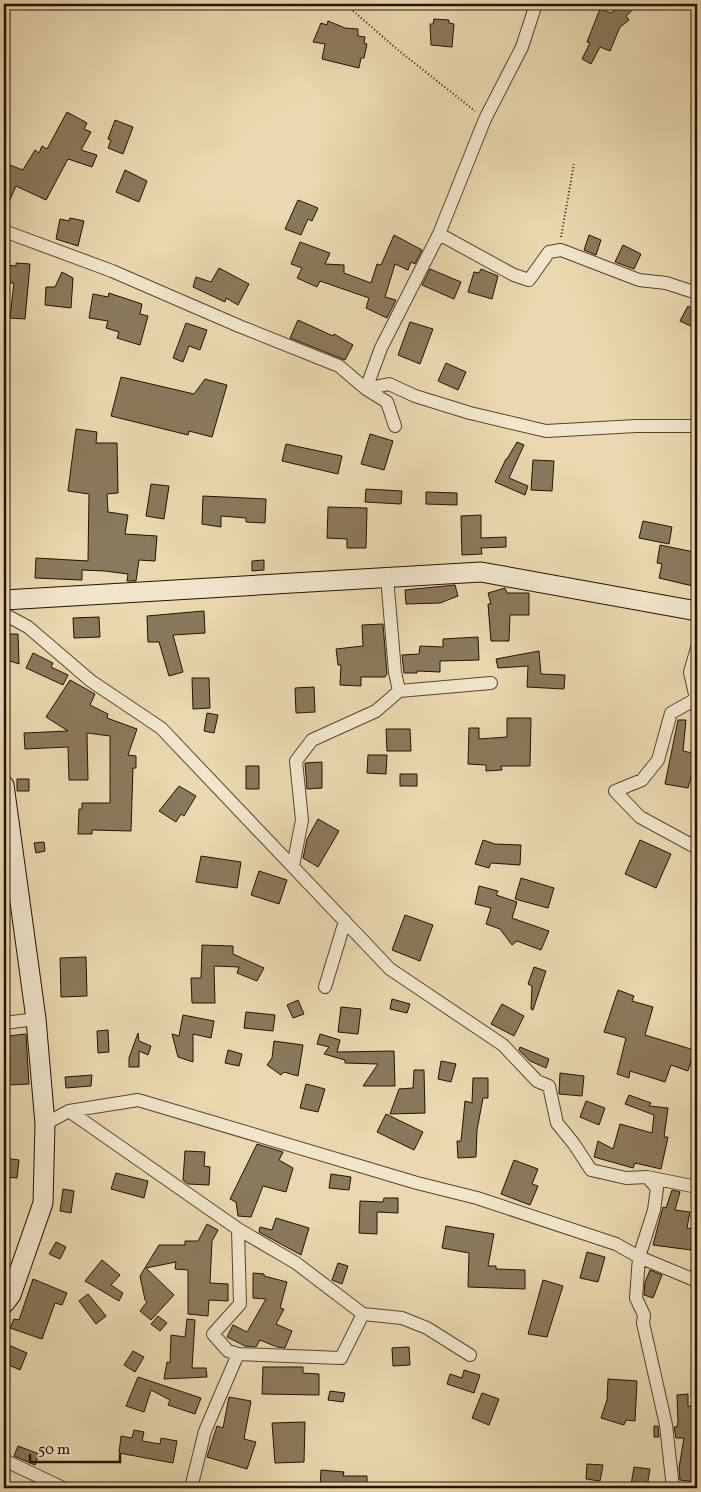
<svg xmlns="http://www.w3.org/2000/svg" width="701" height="1492" font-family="Vollkorn,serif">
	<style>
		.building { fill: #8b795c; stroke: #241200 }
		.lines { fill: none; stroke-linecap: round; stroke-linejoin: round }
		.street-casing { stroke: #56442c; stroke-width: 14 }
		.secondary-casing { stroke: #241200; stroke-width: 21 }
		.path { stroke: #241200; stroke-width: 2; stroke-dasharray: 1 2.5; stroke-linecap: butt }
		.street { stroke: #f1e6cc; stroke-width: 12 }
		.secondary { stroke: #f1e6cc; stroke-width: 19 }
	</style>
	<rect width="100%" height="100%" fill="#ead9b0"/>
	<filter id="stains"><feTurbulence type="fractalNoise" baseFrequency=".004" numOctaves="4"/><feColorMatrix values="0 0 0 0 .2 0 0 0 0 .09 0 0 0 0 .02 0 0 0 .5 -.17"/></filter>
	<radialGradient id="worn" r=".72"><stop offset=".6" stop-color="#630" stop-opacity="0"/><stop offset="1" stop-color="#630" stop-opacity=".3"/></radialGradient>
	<path class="building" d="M623,4H639L626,16L629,20L620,27L610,51L600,47L591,64L582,59L590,43L587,42L600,9L611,13Z
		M434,19L449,20V23L454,24L452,47L431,45L430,24H433Z
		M328,21L345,28L358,29V36L365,37L364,43L367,44L364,58H361L359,68L322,59L325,44L313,42L321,23L327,25Z
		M67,112L87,123L84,129L91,132L81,150L97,155L92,167L68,159L46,200L16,186L4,213V173L7,164L23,170L35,150L39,153L42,146L47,149Z
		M115,120L133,127L123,154L108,148L111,140L108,139Z
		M125,170L147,181L139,202L116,192Z
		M298,200L318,208L312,221L308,219L301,235L285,229Z
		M70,218L84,221L78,246L56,239L60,219L69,221Z
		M394,235L422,250L415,264L411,262L408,270L395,264L385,297L396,300L387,318L366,308L369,298L320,281L317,287L297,278L302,268L291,264L300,242L330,253L325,264L344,265V273L371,283L377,264L381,265Z
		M589,235L601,240L596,255L584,250Z
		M623,245L641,254L634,269L615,262Z
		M16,263L30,264L25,319L10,318L14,283H4V265L16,266Z
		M219,268L249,284L238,305L226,298L225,302L193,287L196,277L211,282Z
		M430,269L461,282L454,299L422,285Z
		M481,269L498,276L492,299L468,292L474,272L479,273Z
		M62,272L73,278L71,308L45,305L46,287H55Z
		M109,293L142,304L140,314L148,316L140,345L117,338L119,332L106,328L108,321L89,318L93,294L108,297Z
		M688,306L697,311V329L680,321Z
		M298,320L333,336L334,334L353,345L345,360L290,338Z
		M410,322L433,329L420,364L398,355Z
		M186,323L207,330L200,350L189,346L183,362L173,358Z
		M446,363L466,372L458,390L438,381Z
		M121,377L194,394L205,379L227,385L212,437L189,431L188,435L111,416Z
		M76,429L97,432L96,443H117L118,493L107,494L108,512L128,515L125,534L157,536L155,561L139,560L136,581H127L128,574L105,571L82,570V580L35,578L36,558L88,561L89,494L68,491Z
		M370,434L393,441L384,470L361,464Z
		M517,442L524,445L509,478L528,486L525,495L495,482L506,459H507Z
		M286,444L342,456L338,474L282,461Z
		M533,460L554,461L552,491L531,490Z
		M151,484L169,486L164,519L146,516Z
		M366,489L402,491L401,504L365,502Z
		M426,492L457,493V505L426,504Z
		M203,496L266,499L265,523L246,522V518L221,516V527L202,524Z
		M328,507L367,508L366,548H347V539L327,538Z
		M481,515V538L506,537V547L481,548L482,554L462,555L461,516Z
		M643,521L672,527L669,544L639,538Z
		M660,545L694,552L693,557H697V587L659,578L662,564L657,563Z
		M264,560V570L252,571V561Z
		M455,585L458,596L440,603L406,604L405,590Z
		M505,588L507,593H529V615H510L509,641H491L488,604H491L488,593Z
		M204,611L205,633L173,635L183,672L169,676L159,642H148L147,616Z
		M99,617L100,637L74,638L73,618Z
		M383,624L387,674L385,677H361V686L340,685L341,665H338L336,649L363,646L362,625Z
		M6,634H18L19,664L4,659Z
		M478,637L479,660L440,661V672L417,671V673H404L402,655L419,654L420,646L443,647V639Z
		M539,651L541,674L565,675L564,689L527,687L528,666L498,668L496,659Z
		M33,653L53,663L51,667L68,675L63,685L26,668Z
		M192,678H209L210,708L193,709Z
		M70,680L95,694L90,705L108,714L107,718L137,729L128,755L136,756V768H133L131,831L92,830V834H78L79,809H82V803H110V736L87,733L88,780H69L68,747L25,749L24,733L68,731L46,717Z
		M314,687L315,712L296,713L295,688Z
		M207,713L218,715L214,733L204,731Z
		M507,718H531L530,766H501L502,770L486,771V765L468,764L469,728H479V739L507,737Z
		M678,720H686L683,751L697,754V775L692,774L688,788L665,784Z
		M386,729H410L411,751H387Z
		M368,755H387L386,774L367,773Z
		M322,762V788L307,789L305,763Z
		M246,766H259V789H246Z
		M400,774H417V786H400Z
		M17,779H29V791H17Z
		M179,786L196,796L184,816L181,814L176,822L159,811Z
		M318,819L339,831L318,867L303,858L307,839Z
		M483,840L495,844L521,845L520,865L491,863L489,868L475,864Z
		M640,840L671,854L656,888L625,874Z
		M44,842L45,851L36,853L34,843Z
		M201,856L241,862L237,888L196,882Z
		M259,871L287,880L279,904L251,895Z
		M521,878L554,888L548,908L515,899Z
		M479,886L498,891L496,895L517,902L512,918L549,931L541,950L517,941L512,945L500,929L486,924L491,908L475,904Z
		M405,915L433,925L420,961L392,950Z
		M202,945L233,946V954L264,968L257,981L237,973L239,967L214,966L215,1003H192L191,978H201Z
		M86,957L87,996L61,997L60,958Z
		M534,967L546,971L533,1010L531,1009L532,986L528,984Z
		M618,990L634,996L632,1001L653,1007L645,1035L694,1050L688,1071L671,1065L665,1082L630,1071L629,1078L617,1074L626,1038L604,1032Z
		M392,999L410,1004L407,1013L390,1009Z
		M298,1000L304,1014L293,1018L287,1005Z
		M502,1004L524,1016L514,1036L491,1024Z
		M341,1007L361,1009L358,1034L338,1032Z
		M246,1012L275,1015L273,1031L244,1028Z
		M183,1015L214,1021L211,1038L193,1034V1062L178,1057L172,1034L179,1036Z
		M108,1030L109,1052L98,1053L97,1031Z
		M138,1033L139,1041L151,1046L148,1055L139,1051V1067H129V1058Z
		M26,1034L29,1084L9,1085L8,1036Z
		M320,1034L340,1040L337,1052L394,1051L395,1086H363L378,1064L345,1063V1060L324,1054L329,1047L317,1044Z
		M274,1041L303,1045L298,1076L284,1072L281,1075L267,1065L272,1058Z
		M520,1047L549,1059L546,1068L530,1061L519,1050Z
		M228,1050L242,1054L239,1066L225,1063Z
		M441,1061L456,1064L451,1082L438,1079Z
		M414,1070H424L425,1113L390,1114L399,1089L413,1088Z
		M560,1073L584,1076L582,1096L559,1094Z
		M92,1075L91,1086L66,1088L65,1077Z
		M473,1078H488V1098H483L477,1130L476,1157L458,1158L457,1141H461L465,1101L472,1103Z
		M306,1084L325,1089L318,1112L300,1108Z
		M629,1095L651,1103L649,1106L668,1108L664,1137H668L661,1169L635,1163L633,1168L594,1157L598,1141L613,1149L620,1124L652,1133L654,1115L625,1104Z
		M586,1101L605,1108L599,1125L580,1117Z
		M386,1114L423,1132L414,1150L377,1132Z
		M257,1144L283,1152L279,1160L293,1168L286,1192L263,1186L251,1217L238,1216L236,1202L230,1199Z
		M185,1151L205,1152L204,1166L210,1167L209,1185L188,1184L183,1180Z
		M4,1158L19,1160L17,1178L4,1177Z
		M514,1160L538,1169L532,1184L538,1186L530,1205L501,1194Z
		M116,1173L148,1181L144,1198L111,1189Z
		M331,1174L351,1177L349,1190L329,1188Z
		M63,1189L74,1191L71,1213L60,1211Z
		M672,1190L680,1192L675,1210L690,1212L687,1228L693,1229L691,1250L653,1245L663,1207L666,1208Z
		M384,1198H398V1213L377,1212V1234L359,1233L360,1201L383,1202Z
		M276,1218L309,1228L301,1255L259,1232L260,1227L272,1230Z
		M207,1224L218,1230L212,1241L210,1283L228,1284V1301L209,1300L208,1316L188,1314V1270L175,1269L176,1262L146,1268L174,1295L151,1320L140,1311L147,1302L145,1300L140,1276L159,1245H185V1241H198Z
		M446,1226L494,1234L488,1266H496V1269L525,1270V1289L468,1287L469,1253L442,1248Z
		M56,1242L66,1247L60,1259L49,1254Z
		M587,1252L605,1257L598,1282L580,1278Z
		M102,1260L120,1275L111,1285L123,1293L119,1301L85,1281Z
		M338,1263L348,1266L342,1284L332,1280Z
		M650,1270L662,1275L653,1298L644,1295L645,1282Z
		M253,1273L264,1274V1276L287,1282L280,1308L284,1309L276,1324L292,1331L285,1348L277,1347L260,1340L256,1347L245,1346L227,1337L233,1325L247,1332L266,1299L253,1298Z
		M33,1279L67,1293L62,1305L55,1303L42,1339L10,1328L14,1319L19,1320Z
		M543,1280L563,1286L547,1337L528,1334Z
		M88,1294L106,1316L96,1324L79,1301Z
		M158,1316L167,1323L160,1331L151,1324Z
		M187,1319L195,1320L192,1368H206L207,1377L164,1379L167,1362L170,1363L171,1335L185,1337Z
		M4,1343L27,1353L20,1370L4,1363Z
		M409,1347L410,1365L393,1366L392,1348Z
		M133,1351L144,1357L135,1372L124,1365Z
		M263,1367H303V1373L319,1374V1395L262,1394Z
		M464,1370L480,1375L474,1393L447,1384L450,1374L462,1378Z
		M138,1377L201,1398L195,1414L168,1405L170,1400L151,1390L144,1412L126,1406Z
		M608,1379L637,1381L635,1421L626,1420L624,1425L601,1418L607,1400Z
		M330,1391L345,1393L343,1402L328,1400Z
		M482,1393L499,1399L489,1425L472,1418Z
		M688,1394V1406L697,1407L696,1482L680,1480L679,1468L684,1438H676L674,1427H677L678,1422L677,1395Z
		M229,1397L251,1401L244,1439L256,1442L247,1469L207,1457L217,1426L223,1428Z
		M305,1422L304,1462L275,1463L272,1423Z
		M654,1426H658L659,1437H654Z
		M134,1430L144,1432L142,1441L160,1444L161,1438L177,1441L173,1463L119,1453L121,1436L132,1438Z
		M18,1446L39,1454L35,1465L14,1456Z
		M587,1464L603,1465L600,1481L586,1479Z
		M634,1467L650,1469L647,1487L631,1485Z
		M321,1470L344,1472L343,1476H367V1488H320Z"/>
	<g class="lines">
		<defs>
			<path id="street" d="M4,231L112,271L239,326L339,366L366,389L387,402L395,426
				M439,234L485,119L522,47L536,4
				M366,389L381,348L439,234L514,275L529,280L549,252L561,250L639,280L666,283L697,293
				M366,389L389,384L415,396L470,413L546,431L636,426H697
				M387,577L395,672L399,691
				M4,614L28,627L91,681L161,728L390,969L503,1045L537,1081L549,1086L557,1123L574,1144L591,1170L626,1178L647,1177L657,1188L654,1210L639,1257L636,1298L644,1315L643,1323L666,1425L673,1488
				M697,648L690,672L696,699L671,713L658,760L642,780L615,791L640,817L697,848
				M293,866L302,820L296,761L312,740L376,711L399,691L491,683
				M325,987L345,921
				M4,1023L36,1019
				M69,1111L238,1229L296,1263L363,1314L402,1318L427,1328L470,1355
				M45,1124L69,1111L138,1100L417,1183L477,1198L616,1244L639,1257L697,1281
				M647,1177L697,1187
				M238,1229L240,1304L213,1334L228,1351L238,1354L341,1358L363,1314
				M4,1460L63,1488
				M191,1488L205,1431L238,1354"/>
			<path id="secondary" d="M4,600L481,572L697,611
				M4,785L36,1019L45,1124L43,1203L11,1295L4,1304"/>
		</defs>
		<use href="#street" class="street-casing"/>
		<use href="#secondary" class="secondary-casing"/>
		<path class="path" d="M345,4L398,50L475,111
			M561,237L574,164"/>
		<use href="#street" class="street"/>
		<use href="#secondary" class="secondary"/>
	</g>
	<rect width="701" height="1492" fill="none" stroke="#ead9b0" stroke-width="20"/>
	<rect x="5" y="5" width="691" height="1482" fill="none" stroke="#241200" stroke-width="2.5"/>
	<rect x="10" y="10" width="681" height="1472" fill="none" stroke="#241200"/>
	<path d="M30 1454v8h90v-8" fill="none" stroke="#241200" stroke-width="2.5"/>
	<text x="38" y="1454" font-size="15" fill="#241200" stroke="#f1e6cc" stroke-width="4" paint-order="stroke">50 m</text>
	<rect width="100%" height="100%" filter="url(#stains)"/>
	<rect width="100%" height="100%" fill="url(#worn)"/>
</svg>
